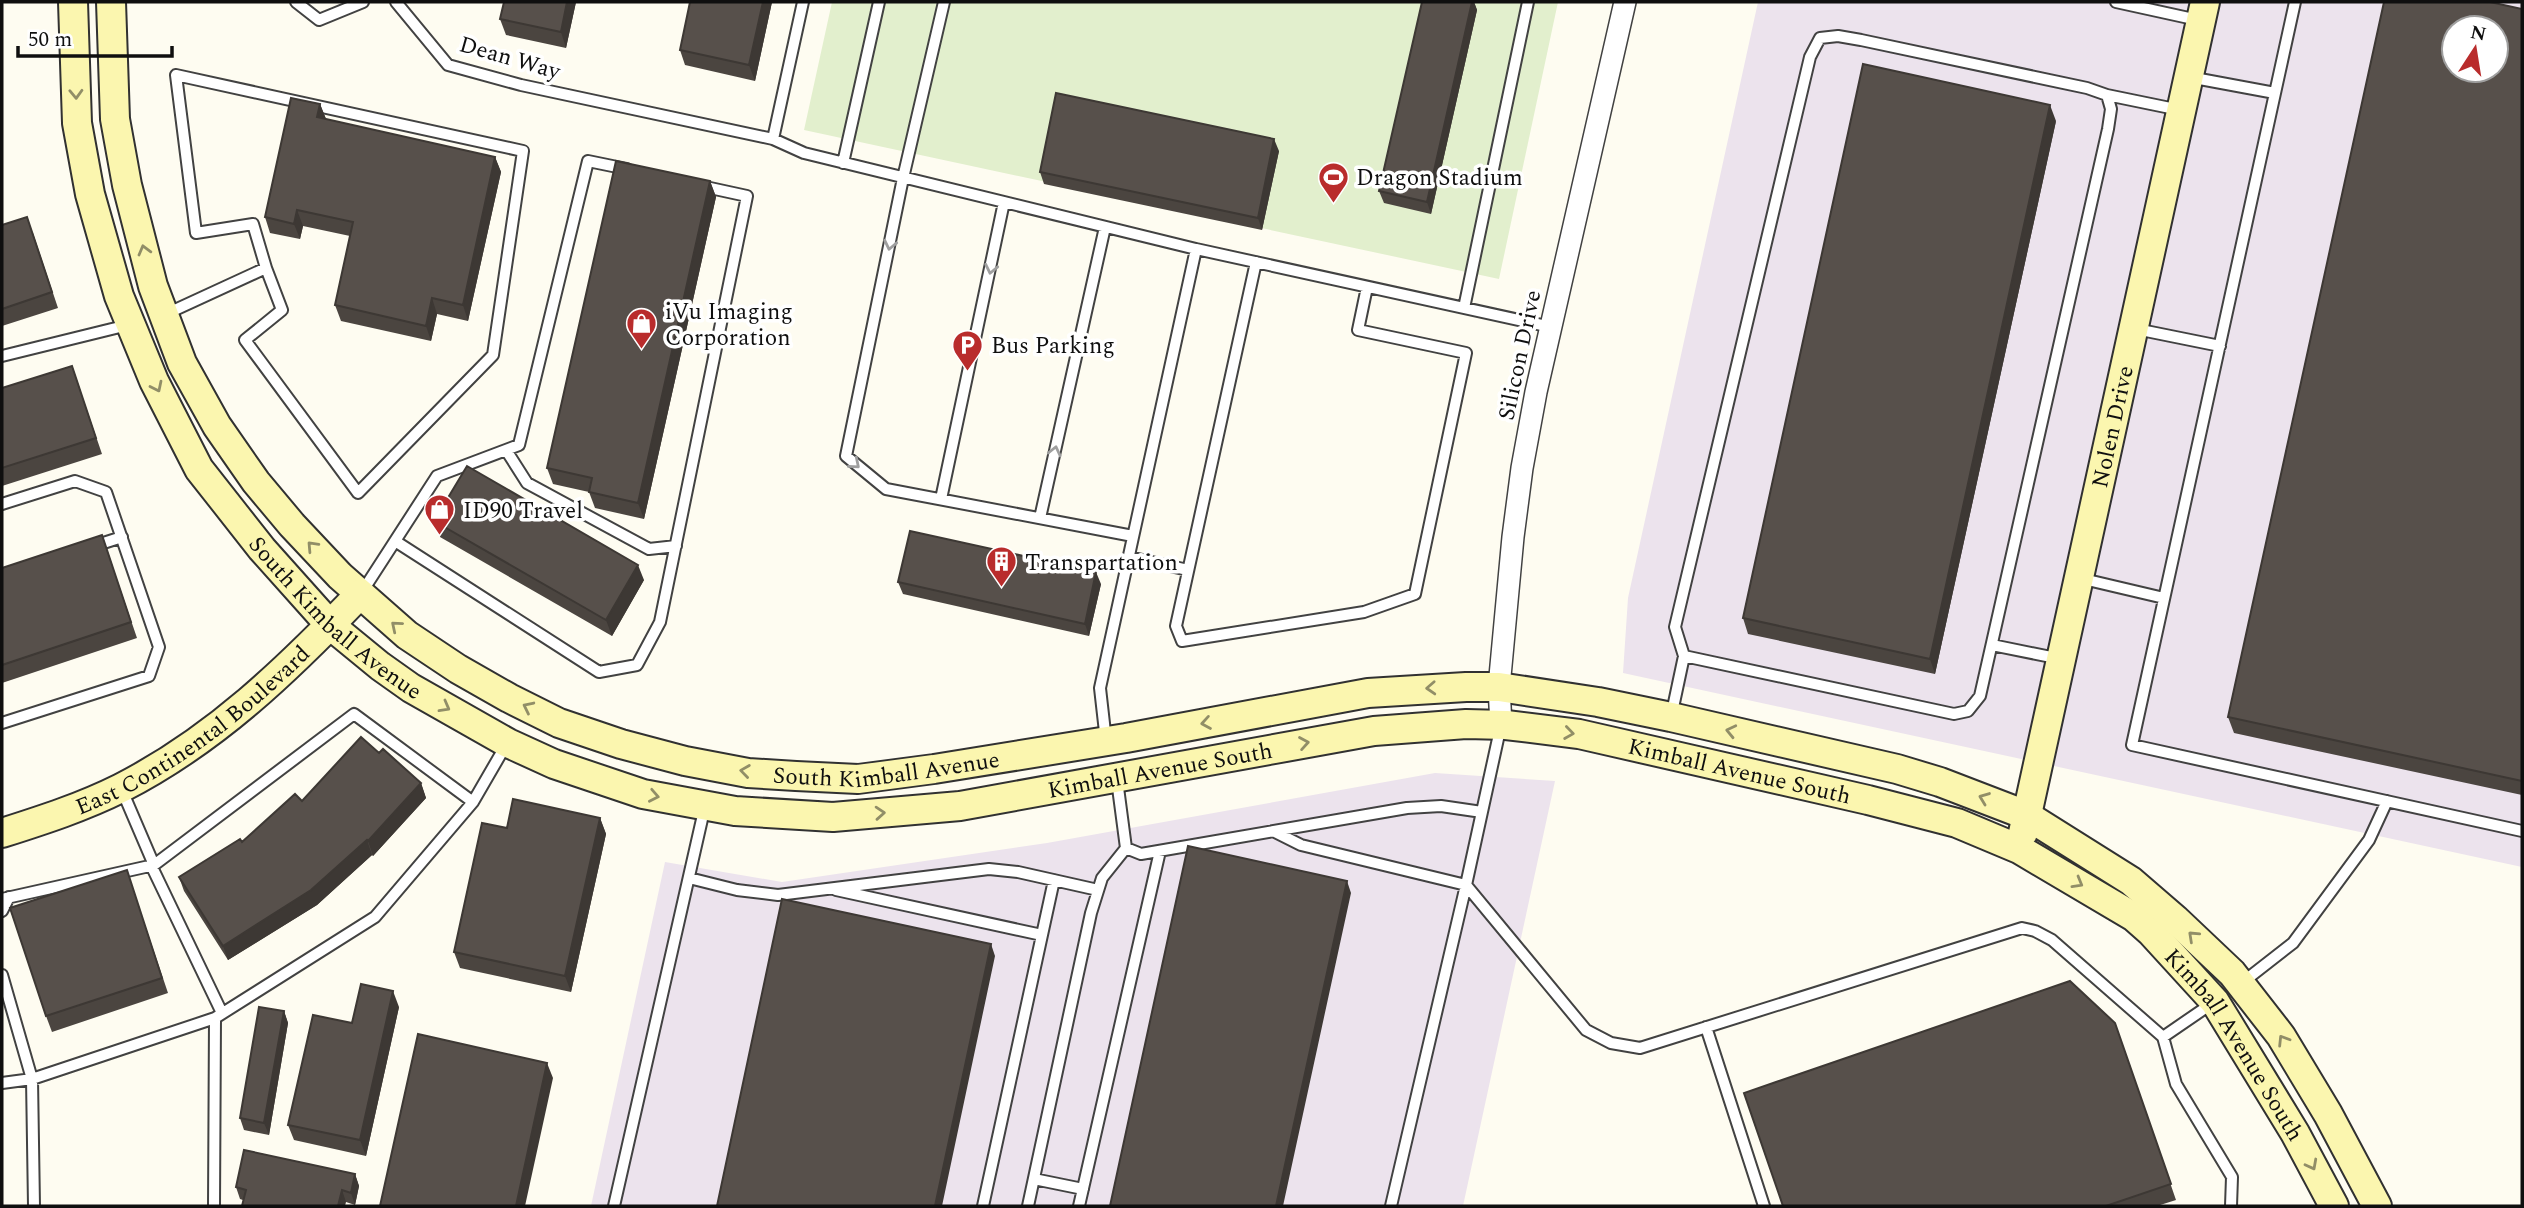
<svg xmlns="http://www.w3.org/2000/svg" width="2524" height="1208" font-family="Spectral,serif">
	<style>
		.industrial { fill: #ece3ed; fill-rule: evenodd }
		.pitch { fill: #e2efcd }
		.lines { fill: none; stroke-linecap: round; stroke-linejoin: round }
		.lane-casing { stroke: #424242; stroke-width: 14 }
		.street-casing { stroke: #424242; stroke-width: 24 }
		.secondary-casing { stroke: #313131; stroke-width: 32 }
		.lane { stroke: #fff; stroke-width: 10 }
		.street { stroke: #fff; stroke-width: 21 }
		.secondary { stroke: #fbf6af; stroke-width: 28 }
		.wall { fill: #4b4540 }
		.shaded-wall { fill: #3d3834 }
		.building { fill: #57504b; stroke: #3d3834; stroke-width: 2; fill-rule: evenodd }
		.oneway { stroke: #918e67 }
		.oneway2 { stroke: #9f9f9f }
		.labels { text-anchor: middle; stroke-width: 7; stroke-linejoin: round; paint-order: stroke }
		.street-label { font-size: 23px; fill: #0f0f0f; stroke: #fff }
		.poi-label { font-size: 23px; fill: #0f0f0f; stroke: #fff; text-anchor: start }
	</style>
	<rect width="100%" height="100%" fill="#fefcf1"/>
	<path class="industrial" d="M1758,2H2522V867L1623,673L1628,598ZM2454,28H2496V70H2454Z
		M1435,773L1555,781L1463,1206H591L665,862L782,882L1047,843Z"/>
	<path class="pitch" d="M832,2H1558L1499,279L804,130Z"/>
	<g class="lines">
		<defs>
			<path id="lane" d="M296,2L319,20L363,2
				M396,2L448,65L521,85L773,139L803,2
				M944,2L903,178L846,456L886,489L1133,536
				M2116,2L2198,20
				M2295,2L2132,745L2522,831
				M2189,77L2275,93
				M2107,95L2180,110
				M773,139L804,153L1196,249
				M843,163L879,2
				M1256,262L1176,626L1182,641L1364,612L1415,594L1466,353L1358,330L1367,287
				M1464,308L1528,2
				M166,314L266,268L253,224L196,233L176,75L523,151L493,355L358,493L245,340L282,310L266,268
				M2136,329L2220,346
				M2,356L128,325
				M506,450L527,483L649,549L676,546
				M941,499L1004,202
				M2,504L75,481L106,492L159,647L149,676L2,723
				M1040,518L1105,227
				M395,541L599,672L637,665L660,622L747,196L701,186
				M91,547L122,537
				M1129,557L1188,570
				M2079,578L2164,598
				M362,592L437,476L519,445L588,161L627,169
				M1992,645L2061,659
				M1671,717L1684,656L1954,714L1968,711L1980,696L2108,129L2111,109L2107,95L2087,88L1861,40L1838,36L1820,38L1810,57L1675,627L1684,656
				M1501,725L1466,885L1586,1030L1611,1043L1640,1048L2022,928L2035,931L2052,940L2163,1037L2214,1002
				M1106,741L1100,688L1196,249L1551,327
				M1117,780L1126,848L1141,854L1407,808L1441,806L1482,812
				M1273,831L1301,845L1466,885L1391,1206
				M151,865L222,1013
				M154,865L354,714L473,802
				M689,878L737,890L778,895L989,869L1018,872L1098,890
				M836,890L1042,935L1054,880
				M2,899L154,865L121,788
				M2,911L9,897
				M2,975L32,1079L2,1083
				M2243,982L2293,943L2369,840L2387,801
				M1706,1027L1764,1206
				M2163,1037L2176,1084L2232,1177L2231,1206
				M1034,1179L1083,1189
				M34,1206L32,1079L215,1018
				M214,1206L215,1018L375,917L473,802L506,745
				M614,1206L705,806
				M983,1206L1042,935
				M1028,1206L1091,913L1102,878L1126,848
				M1079,1206L1160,851"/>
			<path id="street" d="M1501,725L1499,687L1513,537L1522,468L1536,392L1625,2"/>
			<g id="secondary">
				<path id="s1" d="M73,2L77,123L90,194L119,296L154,381L199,469L262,549L330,625L380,666L411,688L508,743L554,764L643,794L735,811L833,817L960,806L1374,731L1466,724L1506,725L1579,734L1868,800L1957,823L2019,849L2134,917L2151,932L2215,1002L2295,1133L2334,1206"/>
				<path id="s2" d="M111,2L115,119L127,185L153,286L182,363L217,426L256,482L292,525L340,576L407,635L458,669L509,698L559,723L621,744L685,761L748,773L796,776L858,779L934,769L1126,738L1368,693L1466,687H1499L1598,702L1671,717L1897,769L1940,782L2026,815L2131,881L2175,919L2232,973L2281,1036L2328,1114L2377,1206"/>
				<path id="s3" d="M2,833C43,820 83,807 121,788C215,740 288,669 360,594"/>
				<path id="s4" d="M2023,833L2205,2"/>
			</g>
		</defs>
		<use href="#lane" class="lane-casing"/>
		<use href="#street" class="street-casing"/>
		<use href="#secondary" class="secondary-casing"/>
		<use href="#lane" class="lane"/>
		<use href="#street" class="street"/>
		<use href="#secondary" class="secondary"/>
	</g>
	<path class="wall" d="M504,2H576L566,48L506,35L500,19Z
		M772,2L755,81L685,65L680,50Z
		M1422,2H1474L1477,10L1431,214L1384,203L1379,191Z
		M2522,9V795L2234,733L2228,717Z
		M320,104L326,119L495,157L501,172L468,321L437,314L431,341L341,321L335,305L350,236L303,226L300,239L270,233L265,217Z
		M2056,121L1935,674L1748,634L1743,618Z
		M1279,151L1262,230L1044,184L1040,172Z
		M710,181L716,197L644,519L595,508L589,492L553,484L547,468Z
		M2,225L33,233L58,308L2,326Z
		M72,366L102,454L2,486V388Z
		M434,521L644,580L612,636L440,537Z
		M102,535L137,638L2,683V568Z
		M898,582L1101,584L1089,636L903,594Z
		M379,753L421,783L426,798L373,856L372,855L317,905L228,960L184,891L179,877L242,842L302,801Z
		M600,818L606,834L571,992L460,968L454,952L507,828Z
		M132,886L168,993L52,1032L46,1016Z
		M399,1007L366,1156L294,1140L288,1125L352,1023Z
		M284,1011L288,1023L269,1135L244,1130L240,1118Z
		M2115,1023L2176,1200L2157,1206H1783Z
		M355,1174L359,1186L355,1205L346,1202L243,1200L240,1199L236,1187Z"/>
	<path class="shaded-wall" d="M567,2H576L566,48L561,32Z
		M763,2H772L755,81L749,65Z
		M1472,2H1474L1477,10L1431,214L1427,202Z
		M320,104L326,119L317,117Z
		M2050,105L2056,121L1935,674L1930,659Z
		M1274,139L1279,151L1262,230L1258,218Z
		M495,157L501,172L468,321L463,305Z
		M710,181L716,197L644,519L638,503Z
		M297,210L303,226L300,239L294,224Z
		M432,298L437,314L431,341L426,326Z
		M638,565L644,580L612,636L606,620Z
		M1096,572L1101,584L1089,636L1085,624Z
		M421,783L426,798L373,856L368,841Z
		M600,818L606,834L571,992L565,976Z
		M367,840L372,855L317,905L228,960L223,946Z
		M1347,881L1351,893L1283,1206H1276Z
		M991,944L995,956L942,1206H935Z
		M393,991L399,1007L366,1156L360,1140Z
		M284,1011L288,1023L269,1135L264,1123Z
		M547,1063L553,1078L525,1206H516Z
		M355,1174L359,1186L355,1205L351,1193Z
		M342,1190L346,1202L345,1206H338Z"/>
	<path class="building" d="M504,2H567L561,32L500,19Z
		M690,2H763L749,65L680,50Z
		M1422,2H1472L1427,202L1379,191Z
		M2384,2H2490L2522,9V781L2228,717ZM2454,28H2496V70H2454Z
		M1863,64L2050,105L1930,659L1743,618Z
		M1056,93L1274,139L1258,218L1040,172Z
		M291,98L320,104L317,117L495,157L463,305L432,298L426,326L335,305L353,222L297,210L294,224L265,217Z
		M616,161L710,181L638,503L589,492L592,478L547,468Z
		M27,217L52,292L2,309V225Z
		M72,366L96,438L2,468V388Z
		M467,466L638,565L606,620L434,521Z
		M910,531L1096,572L1085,624L898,582Z
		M102,535L131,622L2,665V568Z
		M361,737L379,753L383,749L421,783L368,841L367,840L311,890L223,946L179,877L240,839L242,842L295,794L302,801Z
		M513,799L600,818L565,976L454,952L482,823L507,828Z
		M1188,846L1347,881L1276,1206H1110Z
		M127,870L162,978L46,1016L10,908Z
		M782,899L991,944L935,1206H717Z
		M2070,981L2115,1023L2171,1184L2106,1206H1783L1744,1093Z
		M361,984L393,991L360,1140L288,1125L313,1015L352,1023Z
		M259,1007L284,1011L264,1123L240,1118Z
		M418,1034L547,1063L516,1206H380Z
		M244,1150L355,1174L351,1193L342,1190L338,1206H242L246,1190L236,1187Z"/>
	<defs><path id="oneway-chevron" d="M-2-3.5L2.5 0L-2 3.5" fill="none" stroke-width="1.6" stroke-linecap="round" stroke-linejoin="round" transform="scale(1.75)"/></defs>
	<g class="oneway">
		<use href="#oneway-chevron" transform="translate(76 94) rotate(88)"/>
		<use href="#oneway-chevron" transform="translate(144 250) rotate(-105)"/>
		<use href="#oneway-chevron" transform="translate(157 387) rotate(64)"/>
		<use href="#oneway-chevron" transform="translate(312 546) rotate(-133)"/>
		<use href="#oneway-chevron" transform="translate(396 626) rotate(-140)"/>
		<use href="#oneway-chevron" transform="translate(1431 688) rotate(177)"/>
		<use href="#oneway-chevron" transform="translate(445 707) rotate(29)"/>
		<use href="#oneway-chevron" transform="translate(528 707) rotate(-154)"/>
		<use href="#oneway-chevron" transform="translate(1206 723) rotate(170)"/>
		<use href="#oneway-chevron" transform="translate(1731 731) rotate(-167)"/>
		<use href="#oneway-chevron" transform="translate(1569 733) rotate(8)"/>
		<use href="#oneway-chevron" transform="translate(1304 743) rotate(-10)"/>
		<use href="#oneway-chevron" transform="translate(745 771) rotate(-172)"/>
		<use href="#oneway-chevron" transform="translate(654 796) rotate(11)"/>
		<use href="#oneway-chevron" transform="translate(1984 798) rotate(-159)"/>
		<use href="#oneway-chevron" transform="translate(880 813) rotate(-4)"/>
		<use href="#oneway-chevron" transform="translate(2078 883) rotate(30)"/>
		<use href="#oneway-chevron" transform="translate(2193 936) rotate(-137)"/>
		<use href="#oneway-chevron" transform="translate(2283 1040) rotate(-122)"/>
		<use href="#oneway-chevron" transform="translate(2312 1165) rotate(62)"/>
	</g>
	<g class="oneway2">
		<use href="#oneway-chevron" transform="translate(890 245) rotate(102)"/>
		<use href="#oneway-chevron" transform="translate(991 269) rotate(102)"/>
		<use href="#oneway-chevron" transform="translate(1055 451) rotate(-77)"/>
		<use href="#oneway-chevron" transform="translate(855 464) rotate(40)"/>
	</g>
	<defs>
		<symbol id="stadium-pin" viewBox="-11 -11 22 30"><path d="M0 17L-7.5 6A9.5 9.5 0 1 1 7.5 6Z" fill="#b92c2c" stroke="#fff"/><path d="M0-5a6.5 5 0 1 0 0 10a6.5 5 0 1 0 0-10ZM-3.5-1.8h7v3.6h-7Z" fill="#fff"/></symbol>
		<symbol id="shop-pin" viewBox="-11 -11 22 30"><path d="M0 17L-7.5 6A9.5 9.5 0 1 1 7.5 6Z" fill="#b92c2c" stroke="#fff"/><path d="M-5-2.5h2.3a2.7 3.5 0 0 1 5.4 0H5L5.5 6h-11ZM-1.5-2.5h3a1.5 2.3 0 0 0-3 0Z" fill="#fff"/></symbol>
		<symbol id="parking-pin" viewBox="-11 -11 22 30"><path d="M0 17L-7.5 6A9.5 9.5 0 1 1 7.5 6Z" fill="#b92c2c" stroke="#fff"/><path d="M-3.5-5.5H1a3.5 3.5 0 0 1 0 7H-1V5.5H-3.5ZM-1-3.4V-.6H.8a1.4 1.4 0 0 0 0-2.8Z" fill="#fff"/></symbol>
		<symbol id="building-pin" viewBox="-11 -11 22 30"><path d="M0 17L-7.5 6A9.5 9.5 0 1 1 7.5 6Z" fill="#b92c2c" stroke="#fff"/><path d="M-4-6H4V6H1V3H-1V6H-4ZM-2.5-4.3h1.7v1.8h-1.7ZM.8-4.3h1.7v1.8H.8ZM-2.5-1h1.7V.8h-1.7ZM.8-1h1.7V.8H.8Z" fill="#fff"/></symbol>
	</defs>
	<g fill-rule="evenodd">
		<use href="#stadium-pin" x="1316" y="160" width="35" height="47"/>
		<use href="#shop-pin" x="624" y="306" width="35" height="47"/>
		<use href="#parking-pin" x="950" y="328" width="35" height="47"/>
		<use href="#shop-pin" x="422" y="492" width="35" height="47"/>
		<use href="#building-pin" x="984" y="544" width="35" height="47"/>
	</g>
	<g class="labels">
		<g class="street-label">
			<text transform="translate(510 57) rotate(16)" y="8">Dean Way</text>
			<text transform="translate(1519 355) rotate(-78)" y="8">Silicon Drive</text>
			<text dy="8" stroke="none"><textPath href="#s4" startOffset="416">Nolen Drive</textPath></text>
			<text dy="8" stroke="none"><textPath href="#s1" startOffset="693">South Kimball Avenue</textPath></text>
			<text dy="8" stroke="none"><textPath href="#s3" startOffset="219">East Continental Boulevard</textPath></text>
			<text dy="8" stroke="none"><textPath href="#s2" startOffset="1237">South Kimball Avenue</textPath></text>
			<text dy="8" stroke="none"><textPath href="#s1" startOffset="1575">Kimball Avenue South</textPath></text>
			<text dy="8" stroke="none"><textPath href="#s1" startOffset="2163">Kimball Avenue South</textPath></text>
			<text dy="8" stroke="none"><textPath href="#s1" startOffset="2751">Kimball Avenue South</textPath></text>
		</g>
		<g class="poi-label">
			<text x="1356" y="185">Dragon Stadium</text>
			<text x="665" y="319">iVu Imaging<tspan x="665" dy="26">Corporation</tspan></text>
			<text x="991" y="353">Bus Parking</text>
			<text x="463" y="518">ID90 Travel</text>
			<text x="1025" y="570">Transpartation</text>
		</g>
	</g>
	<rect width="2524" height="1208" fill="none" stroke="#0f0f0f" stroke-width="7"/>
	<g transform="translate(2475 49) rotate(12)"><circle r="33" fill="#ffffff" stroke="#9f9f9f" stroke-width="2"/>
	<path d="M0-5L12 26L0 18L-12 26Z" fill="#b92c2c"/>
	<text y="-10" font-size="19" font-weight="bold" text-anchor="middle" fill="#0f0f0f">N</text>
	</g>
	<path d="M18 46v10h154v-10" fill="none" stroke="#0f0f0f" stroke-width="3.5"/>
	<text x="28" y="46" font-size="21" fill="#0f0f0f" stroke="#ffffff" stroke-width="5" paint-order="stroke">50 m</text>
</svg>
